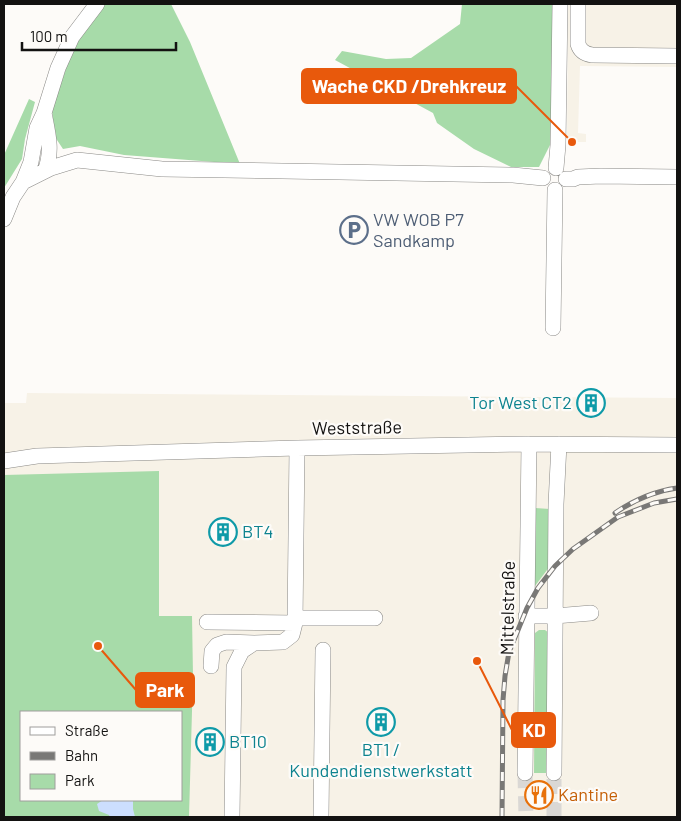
<svg xmlns="http://www.w3.org/2000/svg" width="681" height="821" font-family="Barlow,sans-serif">
	<style>
		.built { fill: #f7f2e7; fill-rule: evenodd }
		.green { fill: #a7dba9; fill-rule: evenodd }
		.water { fill: #ccdefe }
		.lines { fill: none; stroke-linecap: round; stroke-linejoin: round }
		.minor-tunnel { stroke: #dad8d5; stroke-width: 15; stroke-dasharray: 15 8; stroke-linecap: butt }
		.minor-casing { stroke: #8a8986; stroke-width: 16 }
		.minor { stroke: #fff; stroke-width: 15 }
		.rail-casing { stroke: #797876; stroke-width: 5 }
		.rail { stroke: #fdfbf8; stroke-width: 3; stroke-dasharray: 9; stroke-linecap: butt }
		.labels { text-anchor: middle; stroke-width: 4.5; stroke-linejoin: round; paint-order: stroke }
		.service-label { font-size: 18px; fill: #4e5e75; stroke: #fdfbf8; text-anchor: start }
		.culture-label { font-size: 18px; fill: #0d838f; stroke: #fdfbf8; text-anchor: start }
		.street-label { font-size: 18px; fill: #131211; stroke: #fdfbf8 }
		.food-label { font-size: 18px; fill: #c56008; stroke: #fdfbf8; text-anchor: start }
		.leader { fill: none; stroke: #e8590c; stroke-width: 2 }
		.callout-dot { fill: #e8590c; stroke: #fdfbf8; stroke-width: 2 }
		.callout { fill: #e8590c; stroke: #e8590c; stroke-width: 2 }
		.callout-label { font-size: 19px; text-anchor: middle; font-weight: bold; fill: #fff }
	</style>
	<rect width="100%" height="100%" fill="#fdfbf8"/>
	<path class="built" d="M568,4H677V67L580,66L578,133L586,134V142H575L574,139L569,140V141H567Z
		M27,393L677,398V817H4V403H26ZM21,712H181V800H21Z"/>
	<path class="green" d="M104,4H171L190,42L240,164L124,155L80,146L63,149L55,137L52,110L70,57L82,34Z
		M462,4H553L552,141L539,167H511L474,149L437,123L433,113L335,60L342,51L386,59L411,58L460,24Z
		M29,99L35,102L25,139L22,159L4,188V155Z
		M159,471V616H192L193,676L189,817H4V475ZM21,712H181V800H21Z
		M535,508L550,509V566L535,586Z
		M539,630H545L549,633L548,773H534L535,633Z"/>
	<path class="water" d="M103,800H133V809L135,817H110L109,815L99,811L97,804Z"/>
	<g class="lines">
		<path class="minor-tunnel" d="M525,773L526,817
			M554,817V773"/>
		<defs>
			<path id="minor" d="M578,4V44C580,51 585,54 592,55L677,56
				M44,113C48,133 53,152 45,171
				M556,168L558,145L560,4
				M566,179H573L578,177L601,176L677,177
				M23,182L51,168L77,160L162,169L513,175L543,178
				M4,219L13,197L23,182L31,162L37,128L44,113L58,68L72,37L97,4
				M553,328L555,190
				M4,461L37,456L297,448L529,444L677,445
				M526,616H555L591,613
				M296,618H375
				M207,622L295,623
				M211,666L212,651L217,645L226,642L254,643
				M525,773L529,444
				M554,773L556,504L559,444
				M232,817L234,667L242,651L254,643L283,642L292,635L295,623L297,448
				M321,817L323,650"/>
		</defs>
		<use href="#minor" class="minor-casing"/>
		<use href="#minor" class="minor"/>
		<defs>
			<path id="rail" d="M615,513C634,500 655,491 677,488
				M502,817L503,700L505,676L509,652L527,608L538,588L555,566L573,549L618,517L654,503L677,499"/>
		</defs>
		<use href="#rail" class="rail-casing"/>
		<use href="#rail" class="rail"/>
	</g>
	<defs>
		<symbol id="parking-ring" viewBox="-11 -11 22 22"><circle r="9.5" fill="#fdfbf8" stroke="#5c6f8a" stroke-width="1.5"/><path d="M-3.5-5.5H1a3.5 3.5 0 0 1 0 7H-1V5.5H-3.5ZM-1-3.4V-.6H.8a1.4 1.4 0 0 0 0-2.8Z" fill="#5c6f8a"/></symbol>
		<symbol id="building-ring" viewBox="-11 -11 22 22"><circle r="9.5" fill="#fdfbf8" stroke="#0f9aa8" stroke-width="1.5"/><path d="M-4-6H4V6H1V3H-1V6H-4ZM-2.5-4.3h1.7v1.8h-1.7ZM.8-4.3h1.7v1.8H.8ZM-2.5-1h1.7V.8h-1.7ZM.8-1h1.7V.8H.8Z" fill="#0f9aa8"/></symbol>
		<symbol id="restaurant-ring" viewBox="-11 -11 22 22"><circle r="9.5" fill="#fdfbf8" stroke="#e8710a" stroke-width="1.5"/><path d="M-5-6h1v4h1v-4h1v4h1v-4h1v5L-1.5 .5V6h-2V.5L-5-1ZM5-6V6H3V1.5H1.5Q1.5-4 5-6Z" fill="#e8710a"/></symbol>
	</defs>
	<g fill-rule="evenodd">
		<use href="#parking-ring" x="338" y="214" width="32" height="32"/>
		<use href="#building-ring" x="575" y="387" width="32" height="32"/>
		<use href="#building-ring" x="207" y="516" width="32" height="32"/>
		<use href="#building-ring" x="365" y="706" width="32" height="32"/>
		<use href="#building-ring" x="194" y="726" width="32" height="32"/>
		<use href="#restaurant-ring" x="523" y="779" width="32" height="32"/>
	</g>
	<g class="labels">
		<g class="service-label">
			<text x="373" y="226">VW WOB P7<tspan x="373" dy="21">Sandkamp</tspan></text>
		</g>
		<g class="culture-label">
			<text x="572" y="409" text-anchor="end">Tor West CT2</text>
			<text x="242" y="538">BT4</text>
			<text x="229" y="748">BT10</text>
			<text x="381" y="756" text-anchor="middle">BT1 /<tspan x="381" dy="21">Kundendienstwerkstatt</tspan></text>
		</g>
		<g class="street-label">
			<text transform="translate(357 428) rotate(-1)" y="6">Weststraße</text>
			<text transform="translate(508 608) rotate(-89)" y="6">Mittelstraße</text>
		</g>
		<g class="food-label">
			<text x="558" y="801">Kantine</text>
		</g>
	</g>
	<path class="leader" d="M572 142L516 86M98 646L136 690M477 661L512 730"/>
	<g class="callout-dot">
		<circle cx="572" cy="142" r="5"/>
		<circle cx="98" cy="646" r="5"/>
		<circle cx="477" cy="661" r="5"/>
	</g>
	<g class="callout">
		<rect x="302" y="69" width="214" height="34" rx="5"/>
		<rect x="136" y="673" width="58" height="34" rx="5"/>
		<rect x="512" y="713" width="43" height="34" rx="5"/>
	</g>
	<g class="callout-label">
		<text x="409" y="93">Wache CKD /Drehkreuz</text>
		<text x="165" y="697">Park</text>
		<text x="534" y="737">KD</text>
	</g>
	<rect width="681" height="821" fill="none" stroke="#131211" stroke-width="10"/>
	<rect x="20" y="711" width="162" height="90" fill="#fdfbf8" stroke="#9f9e9c"/>
	<rect x="30" y="727" width="25" height="8" fill="#ffffff" stroke="#9f9e9c"/>
	<text x="65" y="736" font-size="15" fill="#131211">Straße</text>
	<rect x="30" y="752" width="25" height="8" fill="#797876" stroke="#9f9e9c"/>
	<text x="65" y="761" font-size="15" fill="#131211">Bahn</text>
	<rect x="30" y="774" width="25" height="15" fill="#a7dba9" stroke="#9f9e9c"/>
	<text x="65" y="786" font-size="15" fill="#131211">Park</text>
	<path d="M22 42v8h154v-8" fill="none" stroke="#131211" stroke-width="2.5"/>
	<text x="30" y="42" font-size="15" fill="#131211" stroke="#fdfbf8" stroke-width="4" paint-order="stroke">100 m</text>
</svg>
